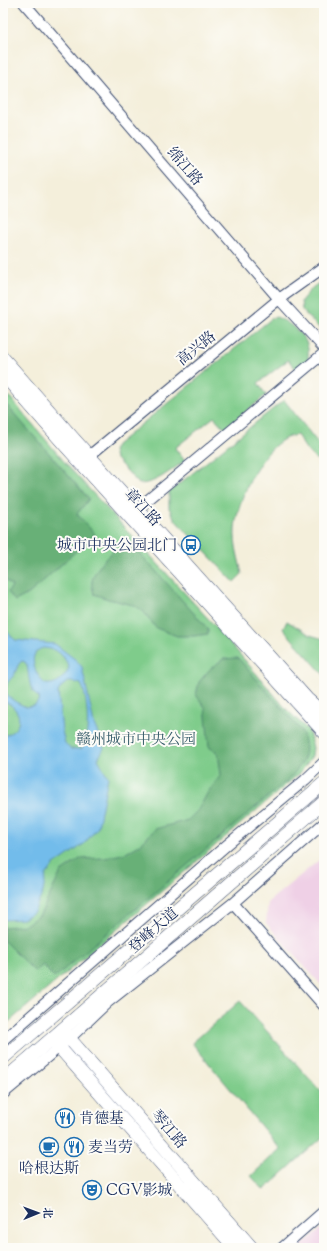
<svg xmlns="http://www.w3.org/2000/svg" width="327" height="1251" font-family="'Sorts Mill Goudy','Noto Serif SC',serif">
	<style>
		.built { fill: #efd0e6 }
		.green { fill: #7fcc8b; stroke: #4d7e74 }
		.forest { fill: #67b077; stroke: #41706a }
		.water { fill: #72bceb; stroke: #4676a4; fill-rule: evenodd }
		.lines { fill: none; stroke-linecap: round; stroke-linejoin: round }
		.minor-casing { stroke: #3c4c71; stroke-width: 12 }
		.major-casing { stroke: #3c4c71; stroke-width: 14 }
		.minor { stroke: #fff; stroke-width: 10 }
		.major { stroke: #fff; stroke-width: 13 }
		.labels { text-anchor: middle; stroke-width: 4; stroke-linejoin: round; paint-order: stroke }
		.street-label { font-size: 15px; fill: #1b2f5e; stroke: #fdfcf7 }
		.poi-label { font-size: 15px; fill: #1b2f5e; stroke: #fdfcf7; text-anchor: start }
		.park-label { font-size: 15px; fill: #395e6c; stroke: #fdfcf7 }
	</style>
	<rect width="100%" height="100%" fill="#fdfcf7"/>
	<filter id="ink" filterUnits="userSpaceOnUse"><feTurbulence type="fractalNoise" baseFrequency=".025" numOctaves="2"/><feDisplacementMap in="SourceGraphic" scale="8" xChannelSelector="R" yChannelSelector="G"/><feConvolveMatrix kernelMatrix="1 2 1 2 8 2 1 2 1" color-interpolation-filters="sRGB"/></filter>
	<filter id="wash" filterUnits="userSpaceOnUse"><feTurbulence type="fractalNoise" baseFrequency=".012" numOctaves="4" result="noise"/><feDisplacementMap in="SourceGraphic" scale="16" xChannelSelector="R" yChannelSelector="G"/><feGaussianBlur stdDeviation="0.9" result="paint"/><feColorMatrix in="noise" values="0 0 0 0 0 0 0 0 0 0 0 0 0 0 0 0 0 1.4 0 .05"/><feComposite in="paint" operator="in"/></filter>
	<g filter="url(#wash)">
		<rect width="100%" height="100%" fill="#f4efdb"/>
		<path class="built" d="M324,856V988L266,923L268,902Z
			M324,1226V1248H298Z"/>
		<path class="green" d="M324,279V333L302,310L301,301L312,288Z
			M276,317C286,320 304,334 307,344C309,350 308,355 308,360L297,370L288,360L258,383L266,395L225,429L214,417L175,448L185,461C171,470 156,484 139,484L115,458L113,451L116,445L271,319Z
			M3,389L68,466L226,638L287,710L309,731L313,748L312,756L300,773L3,1027Z
			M284,400L318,443L324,447V462C310,460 304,445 297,435C265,437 237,500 235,529C234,544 239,560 242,574L234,582L175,520L169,508V492Z
			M287,621L310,635L324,639V675L283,629Z
			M240,1001L324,1095V1136L264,1190L251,1176L280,1149L192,1043Z"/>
		<path class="forest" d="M3,401L89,499L77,514L95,534L30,593L15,601L8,592L12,586L3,578Z
			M127,539L208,629V634L194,636H177L156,628L143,611L133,605L108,599L94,594C93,590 91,585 92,581C95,566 115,549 127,539Z
			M238,658L301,730C311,753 305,761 289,779L54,978L43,965L35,972L3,940V929L4,927L25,925L40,915L61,872L80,859L105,858L126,853L141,844L155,829L188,820L198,810L208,792L221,775L218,753L209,747L205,707L196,695L199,682L210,669L223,659Z"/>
		<path class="water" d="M3,627L15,640L55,644L76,660L82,667L94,724L104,748L98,759L108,777L98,827L84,844L54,865L46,875L43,892L34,912L23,919L3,920V735H7C9,733 13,732 15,729C25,718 14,704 3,701V674L5,656L3,652ZM43,648C58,649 63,654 69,667C66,677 56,686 45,684C36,676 25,653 43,648ZM22,661L25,662L27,665C29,675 29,693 39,697C38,706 33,706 26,707C16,702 0,696 8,682C9,680 12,678 14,675C17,670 17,664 22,661ZM68,682H75L81,684C88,695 91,741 81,749H70L65,743L62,731L58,692L62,686Z"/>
	</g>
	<g filter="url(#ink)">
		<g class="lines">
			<defs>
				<path id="minor" d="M24,3L279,299L324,348
					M89,456L279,299L324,267
					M137,509L324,353
					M233,903L324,1006
					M3,1040L228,844L305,780L324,762
					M3,1094L69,1039L108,1002L233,903L324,823
					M282,1248L324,1211"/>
				<path id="major" d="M3,358L72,437L307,699L324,714
					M3,374L64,444L324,732
					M62,1030L252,1248
					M52,1039L235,1248
					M3,1058L324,783
					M3,1081L324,802"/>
			</defs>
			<use href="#minor" class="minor-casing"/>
			<use href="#major" class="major-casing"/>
			<use href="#minor" class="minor"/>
			<use href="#major" class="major"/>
		</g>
	</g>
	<defs>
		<symbol id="bus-ring" viewBox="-11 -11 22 22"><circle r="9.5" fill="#fdfcf7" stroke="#1f6fb2" stroke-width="1.5"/><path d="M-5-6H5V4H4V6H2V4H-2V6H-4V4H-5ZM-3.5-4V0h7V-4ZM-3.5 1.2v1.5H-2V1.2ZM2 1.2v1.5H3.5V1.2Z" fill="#1f6fb2"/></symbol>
		<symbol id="restaurant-ring" viewBox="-11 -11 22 22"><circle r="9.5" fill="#fdfcf7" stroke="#1f6fb2" stroke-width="1.5"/><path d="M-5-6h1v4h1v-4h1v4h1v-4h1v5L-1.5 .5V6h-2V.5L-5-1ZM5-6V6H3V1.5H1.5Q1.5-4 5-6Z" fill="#1f6fb2"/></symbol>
		<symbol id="cafe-ring" viewBox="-11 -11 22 22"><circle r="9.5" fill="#fdfcf7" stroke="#1f6fb2" stroke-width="1.5"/><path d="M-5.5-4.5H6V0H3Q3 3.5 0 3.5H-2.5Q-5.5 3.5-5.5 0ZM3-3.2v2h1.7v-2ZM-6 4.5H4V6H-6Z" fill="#1f6fb2"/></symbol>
		<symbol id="theatre-ring" viewBox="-11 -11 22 22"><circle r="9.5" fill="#fdfcf7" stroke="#1f6fb2" stroke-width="1.5"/><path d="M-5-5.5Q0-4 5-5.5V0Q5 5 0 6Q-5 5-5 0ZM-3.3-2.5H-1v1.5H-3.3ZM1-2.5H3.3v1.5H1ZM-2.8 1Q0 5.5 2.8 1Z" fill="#1f6fb2"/></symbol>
	</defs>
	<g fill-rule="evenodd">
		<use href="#bus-ring" x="180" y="534" width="22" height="22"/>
		<use href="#restaurant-ring" x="54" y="1107" width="22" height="22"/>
		<use href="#cafe-ring" x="38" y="1136" width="22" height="22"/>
		<use href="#restaurant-ring" x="63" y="1136" width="22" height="22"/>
		<use href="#theatre-ring" x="81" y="1179" width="22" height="22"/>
	</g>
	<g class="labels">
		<g class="street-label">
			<text transform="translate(185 166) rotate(49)" y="5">绵江路</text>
			<text transform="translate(196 348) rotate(-39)" y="5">高兴路</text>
			<text transform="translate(143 507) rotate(47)" y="5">章江路</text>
			<text transform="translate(153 930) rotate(-41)" y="5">登峰大道</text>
			<text transform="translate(169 1129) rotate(49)" y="5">琴江路</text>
		</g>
		<g class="poi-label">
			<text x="177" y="550" text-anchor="end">城市中央公园北门</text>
			<text x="79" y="1123">肯德基</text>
			<text x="88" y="1152">麦当劳</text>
			<text x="49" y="1173" text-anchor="middle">哈根达斯</text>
			<text x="106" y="1195">CGV影城</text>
		</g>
		<g class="park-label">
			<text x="136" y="744">赣州城市中央公园</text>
		</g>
	</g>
	<rect width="327" height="1251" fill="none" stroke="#fdfcf7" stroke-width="16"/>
	<g transform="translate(38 1213) rotate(89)" stroke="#fdfcf7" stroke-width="3" paint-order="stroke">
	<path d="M0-3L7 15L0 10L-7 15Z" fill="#1b2f5e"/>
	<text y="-6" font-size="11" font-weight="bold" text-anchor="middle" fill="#1b2f5e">北</text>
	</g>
</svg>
